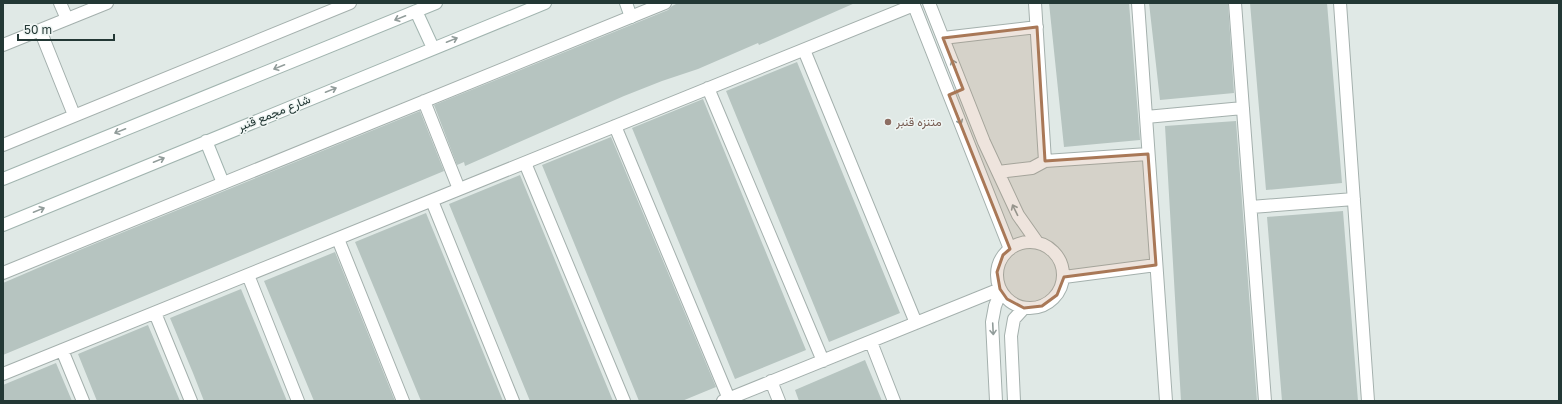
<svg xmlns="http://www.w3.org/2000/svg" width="1562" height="404" font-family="'Golos Text',Vazirmatn,sans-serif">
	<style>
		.building { fill: #b6c4c0 }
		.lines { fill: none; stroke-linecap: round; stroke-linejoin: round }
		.minor-casing { stroke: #a4b0ad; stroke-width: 14 }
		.secondary-casing { stroke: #a1b4af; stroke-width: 14 }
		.minor { stroke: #fff; stroke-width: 12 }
		.secondary { stroke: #fff; stroke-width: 12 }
		.oneway { stroke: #919c9a }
		.marked { fill: #a97857; fill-opacity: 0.2; stroke: #a97857; stroke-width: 3; stroke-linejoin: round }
		.education-dot { fill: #8d6e63; stroke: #f0f6f4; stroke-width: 1.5 }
		.labels { text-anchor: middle; stroke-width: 3; stroke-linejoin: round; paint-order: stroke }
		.street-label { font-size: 12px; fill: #233835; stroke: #f0f6f4 }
		.education-label { font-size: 12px; fill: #785e54; stroke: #f0f6f4; text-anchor: start }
	</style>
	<rect width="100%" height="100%" fill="#e0e9e6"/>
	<path class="building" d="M678,3H855L759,45L758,43L698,69L662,81L624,96L465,166L464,162L457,165L434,105L668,10L672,6Z
		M1049,3H1129L1140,140L1064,147Z
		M1149,3H1228L1234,93L1160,100Z
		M1250,3H1327L1342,183L1266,190Z
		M797,62L900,313L829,342L726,91Z
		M703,99L806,350L735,379L632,128Z
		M420,111L444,171L3,355V283L82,249Z
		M1236,121L1257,401H1181L1165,126Z
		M611,137L716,387L682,401H639L542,165Z
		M520,175L564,282L613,401H530L486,294L449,204Z
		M1343,211L1358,401H1282L1267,217Z
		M426,213L470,320L503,401H421L385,314L355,242Z
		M335,252L344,274L395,401H314L264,281Z
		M241,289L278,379L287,401H204L193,373L170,318Z
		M148,325L180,401H97L78,354Z
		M865,360L882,401H799L795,390Z
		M56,363L72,401H3V385Z"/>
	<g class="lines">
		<defs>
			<path id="minor" d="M60,3L67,19
				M913,3L1010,249
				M929,3L984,142L1018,215L1037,242
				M1035,3L1045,161
				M1138,3L1166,401
				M1235,3L1265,401
				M1340,3L1368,401
				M40,30L74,115
				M943,38L1037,27
				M3,45L107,3
				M804,50L916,323
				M708,88L823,361
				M424,101L459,189
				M1146,117L1243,108
				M615,126L729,399
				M3,145L350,3
				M525,163L624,401
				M998,172L1032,168L1045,161L1148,154
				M432,201L513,401
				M1251,207L1354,199
				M338,239L403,401
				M997 275a33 33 0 1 1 66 0a33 33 0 1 1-66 0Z
				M3,273L665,3
				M248,275L298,401
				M1064,277L1156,265
				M155,313L191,401
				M871,342L894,401
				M62,350L83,401
				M3,374L914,5
				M771,381L779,401
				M723,401L1000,289
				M996,401L992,322L995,306L1001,291
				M1014,401L1011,336L1014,319L1024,308"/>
			<path id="secondary" d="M626,3L631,17
				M416,11L433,48
				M206,141L223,183
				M3,179L436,3
				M3,225L545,3"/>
		</defs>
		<use href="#minor" class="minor-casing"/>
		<use href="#secondary" class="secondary-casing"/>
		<use href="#minor" class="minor"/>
		<use href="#secondary" class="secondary"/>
	</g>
	<defs><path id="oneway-shaft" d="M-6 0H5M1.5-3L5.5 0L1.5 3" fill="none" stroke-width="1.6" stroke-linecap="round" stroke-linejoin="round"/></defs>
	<g class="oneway">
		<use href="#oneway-shaft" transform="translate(400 18) rotate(158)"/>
		<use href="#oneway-shaft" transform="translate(452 40) rotate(-22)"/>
		<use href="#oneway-shaft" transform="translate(954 65) rotate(-111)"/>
		<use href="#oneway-shaft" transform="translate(279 67) rotate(158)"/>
		<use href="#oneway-shaft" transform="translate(331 90) rotate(-22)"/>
		<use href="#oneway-shaft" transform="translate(959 119) rotate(68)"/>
		<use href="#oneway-shaft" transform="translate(120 131) rotate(158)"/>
		<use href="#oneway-shaft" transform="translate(159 160) rotate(-22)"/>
		<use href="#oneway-shaft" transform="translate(39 210) rotate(-22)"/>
		<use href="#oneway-shaft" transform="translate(1015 210) rotate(-116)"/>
		<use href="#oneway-shaft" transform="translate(993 329) rotate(87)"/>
	</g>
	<path class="marked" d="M1037,27L1045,161L1148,154L1156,265L1064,277L1057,295L1042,306L1024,308L1007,299L1000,289L997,272L1003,255L1010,249L949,95L963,89L943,38Z"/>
	<circle class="education-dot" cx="888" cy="122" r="4"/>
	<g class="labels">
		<g class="street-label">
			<text transform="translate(274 113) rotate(-22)" y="4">شارع مجمع قنبر</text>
		</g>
		<g class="education-label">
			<text x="896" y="126">متنزه قنبر</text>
		</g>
	</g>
	<rect width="1562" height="404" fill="none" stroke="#233835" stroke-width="8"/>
	<path d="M18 34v6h96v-6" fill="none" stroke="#233835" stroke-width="2"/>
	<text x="24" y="34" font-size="12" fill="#233835" stroke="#f0f6f4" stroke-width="3" paint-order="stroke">50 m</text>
</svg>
